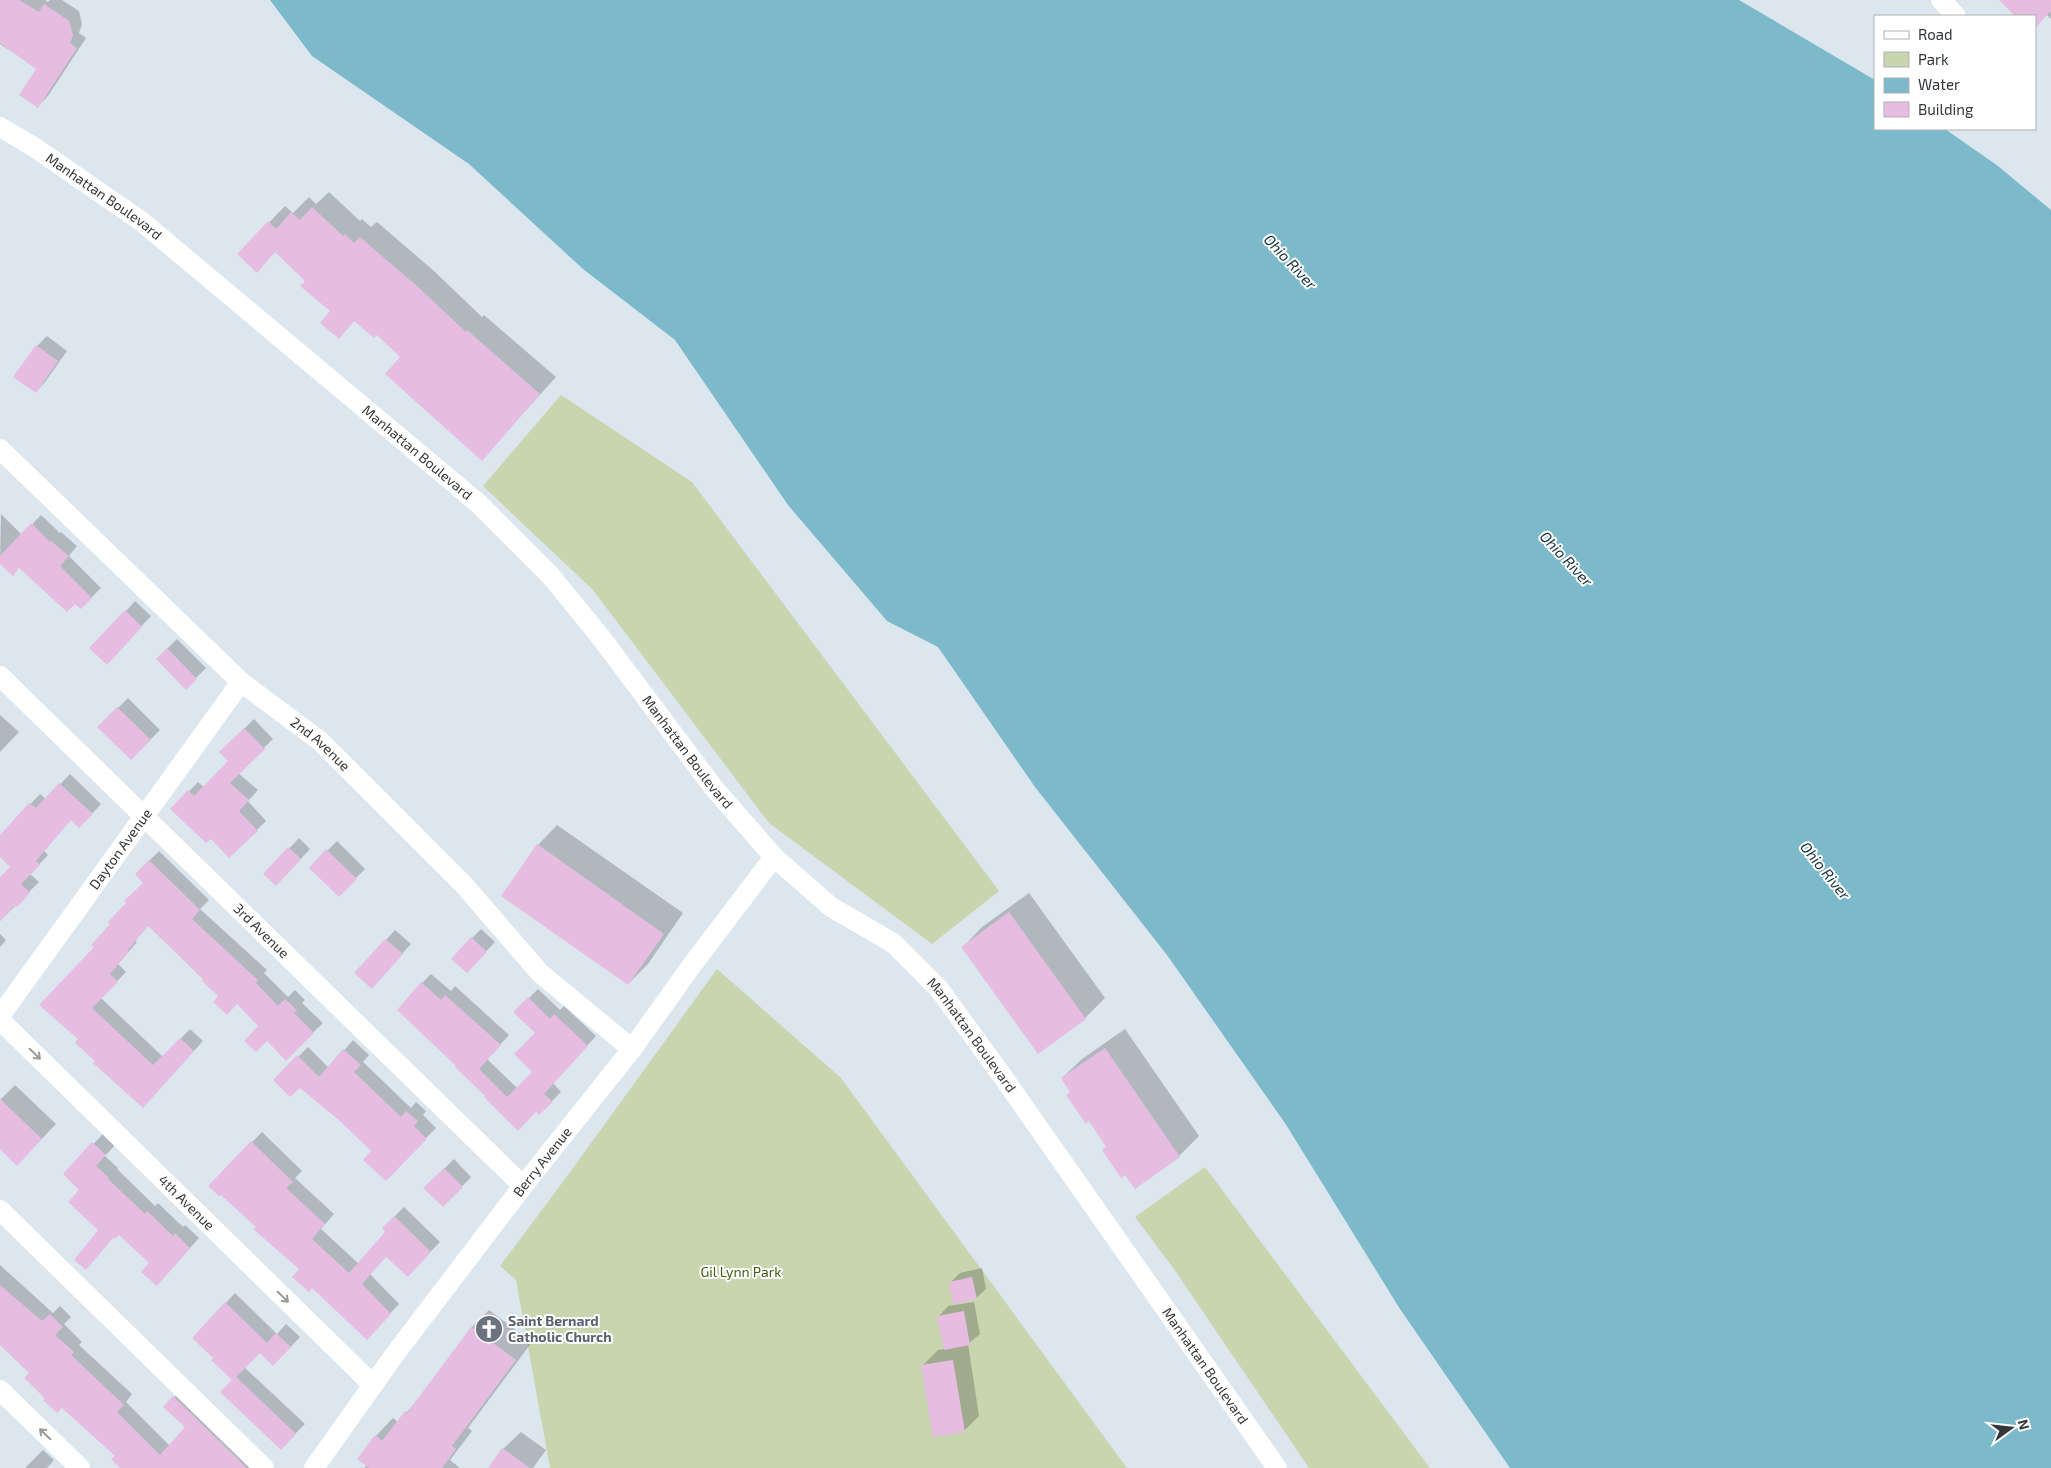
<svg xmlns="http://www.w3.org/2000/svg" width="2051" height="1468" font-family="'Exo 2',sans-serif">
	<style>
		.green { fill: #c8d5af }
		.water { fill: #7cb9ca }
		.shadow { fill: #0003 }
		.building { fill: #e6bde1 }
		.lines { fill: none; stroke-linecap: round; stroke-linejoin: round }
		.minor { stroke: #fff; stroke-width: 20 }
		.oneway { stroke: #999b9c }
		.labels { text-anchor: middle; stroke-width: 4; stroke-linejoin: round; paint-order: stroke }
		.street-label { font-size: 14px; fill: #33373a; stroke: #fff }
		.park-label { font-size: 14px; fill: #475911; stroke: #fff }
		.worship-label { font-size: 14px; font-weight: bold; fill: #5b616d; stroke: #fff; text-anchor: start }
		.water-label { font-size: 15px; font-style: italic; fill: #113038; stroke: #fff }
	</style>
	<rect width="100%" height="100%" fill="#dce6ee"/>
	<path class="green" d="M561,395L692,482L999,891L932,944L769,823L593,590L483,486Z
		M717,969L841,1078L1127,1468H550L516,1280L500,1266L568,1175Z
		M1205,1167L1430,1468H1309L1174,1269L1135,1217Z"/>
	<path class="water" d="M270,0H1739L1875,80V129H1945L1998,166L2051,210V1468H1510L1400,1309L1285,1123L1167,955L1035,787L938,647L887,621L788,505L675,340L583,269L469,164L312,56Z"/>
	<path class="shadow" d="M0,0H45L48,2L50,0H62L79,11L82,24L79,33L86,38L48,96L38,106L37,68L0,44Z
		M2000,0H2051V19L2046,14L2035,26V16H2017Z
		M329,192L360,221L362,219L371,227L377,222L434,271L482,317L484,315L556,377L482,459L402,357L377,334L355,320L338,337L332,311L307,280L276,251L256,271L239,254L285,206L293,213L309,197L316,204Z
		M47,336L67,351L45,382L36,392L37,346Z
		M1,514L22,535L41,515L60,533L61,532L77,546L69,556L101,588L81,608L20,567L0,562Z
		M135,601L151,616L116,654L126,611Z
		M177,639L206,668L186,688L157,659Z
		M128,698L160,730L131,759L99,727Z
		M0,715L19,732L0,752Z
		M254,719L273,739L238,773L258,790L248,801L266,821L229,857L211,837L172,809L198,782L204,787L230,761L221,752Z
		M70,774L101,804L89,817L71,819L44,851L48,855L30,874L39,882L0,921V879L12,866L0,855V836L40,794L46,799Z
		M557,825L683,913L648,964L628,984L538,845Z
		M299,838L310,849L286,875L265,874Z
		M337,841L365,869L339,895L310,868Z
		M159,851L209,900L200,909L267,970L264,973L288,997L295,990L305,1000L302,1003L323,1023L286,1059L260,1026L237,1003L220,996L149,925L135,941L137,942L118,964L126,972L101,998L163,1057L190,1029L203,1041L152,1097L96,1061L79,1039L96,947L145,883L136,874Z
		M1029,893L1105,998L1085,1018L1039,1052L963,947L982,927Z
		M481,929L495,942L476,962L472,938Z
		M395,930L411,944L381,977L356,973Z
		M0,934L6,940L0,947Z
		M431,974L451,991L455,986L509,1035L487,1059L518,1089L534,1072L537,1033L515,1012L538,989L560,1010L564,1006L596,1036L553,1083L561,1092L539,1114L536,1111L487,1096L457,1066L422,983Z
		M1125,1029L1199,1136L1179,1156L1107,1146L1062,1078L1082,1059Z
		M353,1040L369,1055L363,1062L411,1108L416,1102L426,1111L423,1115L436,1128L386,1179L372,1151L342,1121L300,1087L275,1080L308,1047L329,1068Z
		M15,1085L56,1124L32,1149L0,1147V1100Z
		M262,1132L302,1171L295,1178L334,1214L321,1229L359,1264L387,1232L383,1228L404,1207L440,1242L408,1275L386,1256L370,1274L399,1304L367,1338L301,1269L221,1193L210,1185Z
		M103,1134L115,1145L105,1156L118,1168L117,1169L155,1206L158,1203L183,1227L185,1225L199,1238L166,1275L119,1233L100,1230L81,1190L65,1174Z
		M454,1159L471,1177L443,1206L425,1188Z
		M0,1265L53,1313L60,1306L71,1317L64,1324L82,1342L79,1345L132,1394L126,1402L170,1446L187,1427L165,1407L184,1387L267,1468H122L117,1456L62,1406L57,1411L26,1378L31,1373L0,1345Z
		M982,1268L986,1289L976,1298L950,1283L960,1273Z
		M235,1293L277,1334L286,1324L300,1337L283,1355L260,1351L244,1367L305,1424L281,1448L234,1380L214,1358L193,1338Z
		M974,1302L980,1334L968,1344L979,1416L964,1431L923,1365L938,1350L945,1349L939,1316L948,1306Z
		M489,1310L532,1342L468,1428L472,1431L450,1460L460,1468H365L376,1436L393,1418L398,1422L419,1398L472,1327Z
		M521,1432L546,1450L533,1468H490L503,1449Z
		M43,1450L54,1460L47,1468H25Z"/>
	<path class="building" d="M0,0H19L39,12L44,4L69,21L73,35L70,43L77,48L38,108L19,95L36,69L0,43Z
		M1999,0H2051V11L2035,28V16H2015Z
		M312,207L343,236L345,234L354,243L360,237L418,287L466,332L467,330L540,394L482,461L385,374L400,357L377,335L374,338L354,321L339,339L320,323L330,311L300,286L305,281L275,252L257,273L237,254L268,221L276,229L291,212L300,220Z
		M36,345L58,361L36,393L13,377Z
		M31,523L50,542L51,541L69,556L60,566L92,598L81,609L75,604L67,612L19,568L13,576L0,564V556Z
		M125,610L142,627L107,665L89,648Z
		M167,648L197,679L186,690L156,659Z
		M117,707L151,740L131,760L97,727Z
		M244,728L265,749L230,783L249,800L239,811L258,831L229,858L211,839L206,843L170,809L188,790L194,796L228,761L219,752Z
		M59,783L93,814L79,828L71,820L36,861L40,865L21,884L30,893L17,907L15,905L0,921V877L10,867L0,857V835L29,803L36,808Z
		M537,844L664,934L628,985L501,896Z
		M288,847L301,859L276,886L263,874Z
		M326,849L357,879L339,897L309,868Z
		M149,860L200,910L192,919L258,980L256,983L278,1006L285,999L297,1010L294,1013L314,1033L286,1061L267,1041L256,1052L244,1041L258,1026L237,1004L227,1015L213,1002L218,996L202,981L203,979L148,926L127,951L129,952L110,974L118,982L92,1008L153,1065L180,1038L194,1051L143,1108L93,1063L95,1061L75,1043L78,1039L39,1005L94,947L91,945L110,924L108,922L126,903L124,901L143,883L135,874Z
		M1009,912L1086,1019L1038,1054L961,947Z
		M471,937L487,952L467,973L451,959Z
		M385,939L403,954L372,989L354,973Z
		M421,982L441,1000L445,995L501,1045L479,1069L507,1097L532,1072L514,1054L535,1033L513,1012L528,997L550,1019L554,1014L588,1046L544,1094L553,1102L539,1115L536,1112L518,1131L484,1097L485,1096L455,1067L456,1066L397,1010Z
		M1105,1048L1180,1157L1135,1189L1125,1175L1121,1178L1102,1150L1106,1147L1089,1121L1086,1124L1066,1095L1070,1092L1061,1078Z
		M343,1049L361,1065L354,1072L401,1117L406,1111L418,1121L414,1126L427,1139L386,1181L363,1160L371,1151L341,1122L300,1088L290,1097L273,1080L297,1055L319,1077Z
		M0,1099L42,1139L17,1166L0,1149Z
		M251,1141L293,1182L286,1188L325,1224L312,1239L349,1273L385,1232L382,1228L394,1216L431,1252L408,1277L386,1257L362,1284L391,1314L367,1340L312,1288L309,1292L292,1277L299,1269L253,1229L256,1227L221,1195L219,1196L208,1186Z
		M92,1142L106,1155L96,1166L109,1178L108,1179L145,1214L147,1211L173,1236L175,1233L190,1248L157,1286L141,1272L149,1263L119,1235L115,1239L113,1238L86,1270L74,1260L98,1230L68,1202L79,1190L63,1174Z
		M444,1168L463,1187L443,1207L423,1188Z
		M972,1277L977,1299L953,1304L949,1282Z
		M0,1285L42,1321L50,1314L63,1327L55,1335L74,1352L71,1355L124,1405L117,1412L160,1455L185,1427L163,1407L173,1396L247,1468H120L111,1459L115,1456L62,1408L57,1413L43,1400L45,1398L24,1378L29,1373L0,1345Z
		M225,1302L267,1343L276,1333L291,1347L273,1366L260,1353L236,1377L296,1434L281,1450L220,1392L232,1380L211,1360L213,1358L192,1338Z
		M964,1311L970,1345L944,1350L937,1316Z
		M471,1327L516,1360L452,1446L456,1449L442,1468H369L357,1459L375,1435L382,1441L405,1411L407,1413Z
		M953,1360L965,1432L933,1437L921,1365Z
		M502,1448L530,1468H488Z"/>
	<g class="lines">
		<g class="minor">
			<path d="M1941,0L1956,16"/>
			<path id="s1" d="M0,127L34,147L141,221L479,504L550,575L599,635L713,787L774,857L831,907L893,943L939,989L1003,1077L1277,1468"/>
			<path id="s2" d="M0,449L241,682L320,741L464,885L540,973L632,1049"/>
			<path id="s3" d="M0,676L523,1186"/>
			<path id="s4" d="M0,1016L241,682"/>
			<path id="s5" d="M0,1020L373,1385"/>
			<path d="M0,1210L264,1468"/>
			<path d="M0,1390L80,1468"/>
			<path id="s6" d="M314,1468L395,1354L523,1186L632,1049L692,965L774,857"/>
		</g>
	</g>
	<defs><path id="oneway-shaft" d="M-6 0H5M1.5-3L5.5 0L1.5 3" fill="none" stroke-width="1.6" stroke-linecap="round" stroke-linejoin="round" transform="scale(1.25)"/></defs>
	<g class="oneway">
		<use href="#oneway-shaft" transform="translate(35 1054) rotate(44)"/>
		<use href="#oneway-shaft" transform="translate(283 1297) rotate(44)"/>
		<use href="#oneway-shaft" transform="translate(45 1434) rotate(-136)"/>
	</g>
	<defs>
		<symbol id="church-disc" viewBox="-11 -11 22 22"><circle r="9.5" fill="#6b7280" stroke="#fff"/><path d="M-1.2-6h2.4v3.5h3.3v2.4h-3.3V6h-2.4V-.1h-3.3v-2.4h3.3Z" fill="#fff"/></symbol>
	</defs>
	<g fill-rule="evenodd">
		<use href="#church-disc" x="473" y="1313" width="32" height="32"/>
	</g>
	<g class="labels">
		<g class="street-label">
			<text dy="5" stroke="none"><textPath href="#s1" startOffset="125">Manhattan Boulevard</textPath></text>
			<text dy="5" stroke="none"><textPath href="#s1" startOffset="530">Manhattan Boulevard</textPath></text>
			<text dy="5" stroke="none"><textPath href="#s2" startOffset="436">2nd Avenue</textPath></text>
			<text dy="5" stroke="none"><textPath href="#s1" startOffset="935">Manhattan Boulevard</textPath></text>
			<text dy="5" stroke="none"><textPath href="#s4" startOffset="206">Dayton Avenue</textPath></text>
			<text dy="5" stroke="none"><textPath href="#s3" startOffset="365">3rd Avenue</textPath></text>
			<text dy="5" stroke="none"><textPath href="#s1" startOffset="1340">Manhattan Boulevard</textPath></text>
			<text dy="5" stroke="none"><textPath href="#s6" startOffset="382">Berry Avenue</textPath></text>
			<text dy="5" stroke="none"><textPath href="#s5" startOffset="261">4th Avenue</textPath></text>
			<text dy="5" stroke="none"><textPath href="#s1" startOffset="1745">Manhattan Boulevard</textPath></text>
		</g>
		<g class="park-label">
			<text x="741" y="1277">Gil Lynn Park</text>
		</g>
		<g class="worship-label">
			<text x="508" y="1326">Saint Bernard<tspan x="508" dy="16">Catholic Church</tspan></text>
		</g>
		<g class="water-label">
			<text transform="translate(1290 262) rotate(47)" y="5">Ohio River</text>
			<text transform="translate(1566 559) rotate(47)" y="5">Ohio River</text>
			<text transform="translate(1825 871) rotate(51)" y="5">Ohio River</text>
		</g>
	</g>
	<rect x="1874" y="15" width="162" height="115" fill="#ffffff" stroke="#adafb0"/>
	<rect x="1884" y="31" width="25" height="8" fill="#ffffff" stroke="#adafb0"/>
	<text x="1918" y="40" font-size="15" fill="#33373a">Road</text>
	<rect x="1884" y="52" width="25" height="15" fill="#c8d5af" stroke="#adafb0"/>
	<text x="1918" y="65" font-size="15" fill="#33373a">Park</text>
	<rect x="1884" y="78" width="25" height="15" fill="#7cb9ca" stroke="#adafb0"/>
	<text x="1918" y="90" font-size="15" fill="#33373a">Water</text>
	<rect x="1884" y="102" width="25" height="15" fill="#e6bde1" stroke="#adafb0"/>
	<text x="1918" y="115" font-size="15" fill="#33373a">Building</text>
	<g transform="translate(2011 1428) rotate(75)" stroke="#ffffff" stroke-width="4" paint-order="stroke">
	<path d="M0-4L9 19L0 12L-9 19Z" fill="#33373a"/>
	<text y="-8" font-size="14" font-weight="bold" text-anchor="middle" fill="#33373a">N</text>
	</g>
</svg>
